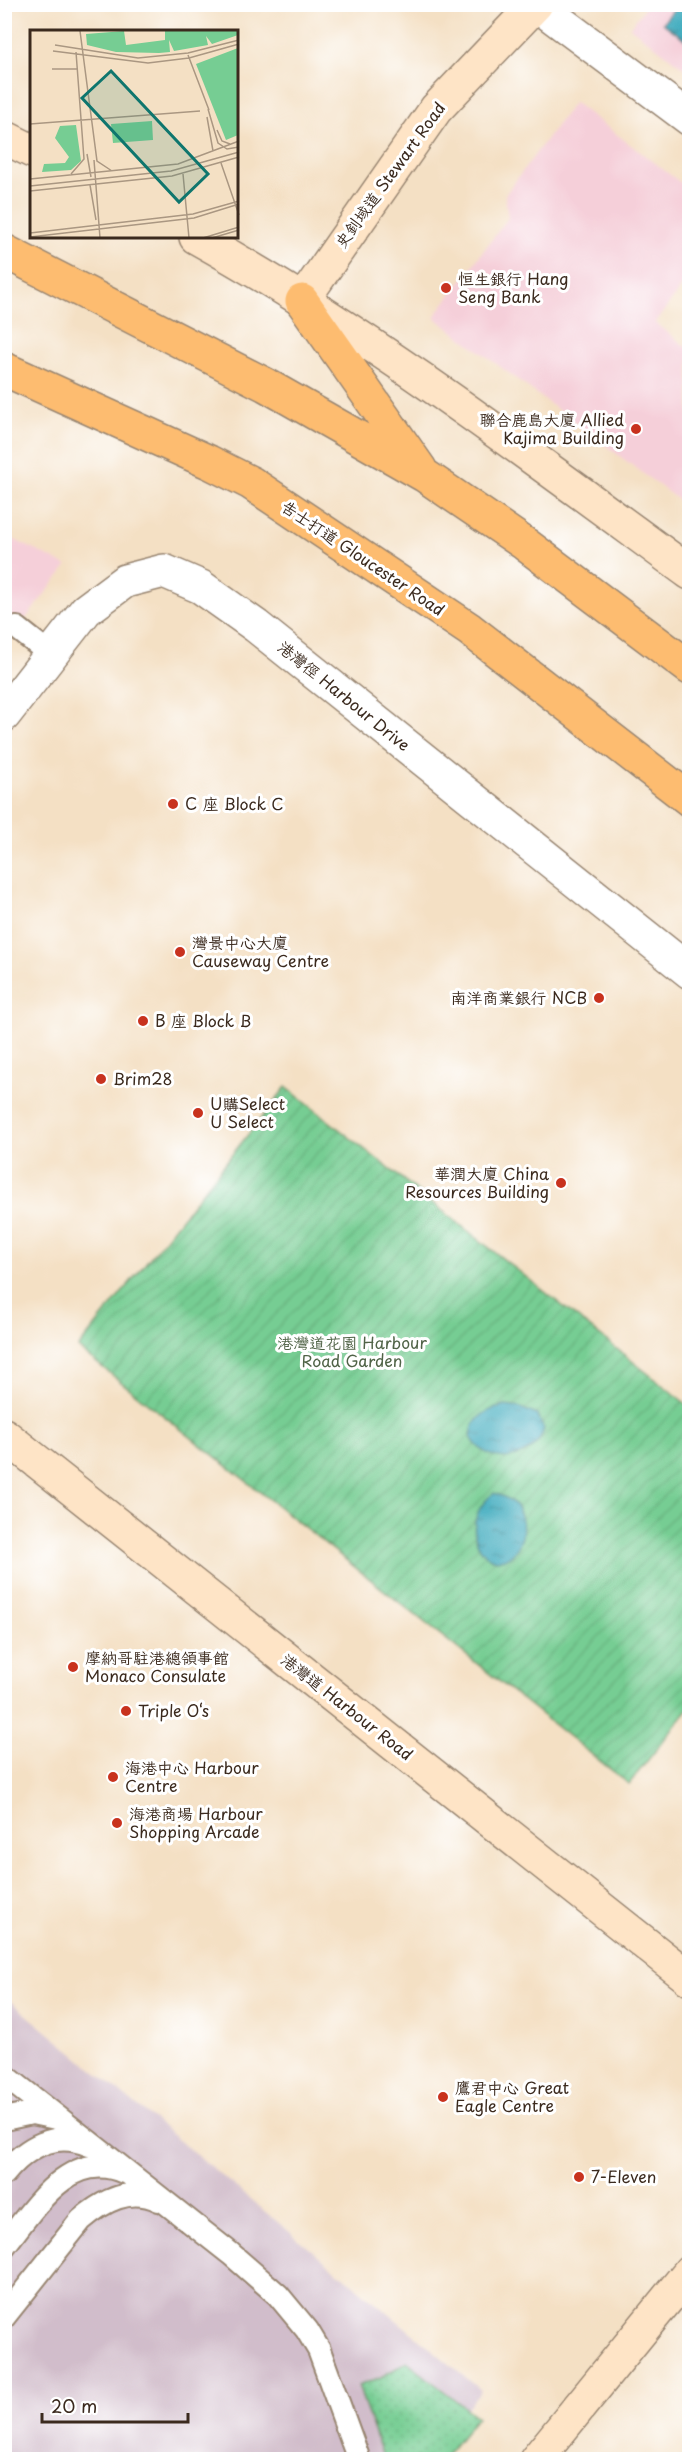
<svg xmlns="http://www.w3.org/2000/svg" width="694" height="2464" font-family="'Playpen Sans','LXGW WenKai TC',sans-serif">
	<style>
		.built { fill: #f5cfd9 }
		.railway { fill: #d1bdcb }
		.grass { fill: url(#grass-dots); stroke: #587c58; stroke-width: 1.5 }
		.garden { fill: url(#garden-furrows); stroke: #587c58; stroke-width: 1.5 }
		.water { fill: url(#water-ripples); stroke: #3c6a6e; stroke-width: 1.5 }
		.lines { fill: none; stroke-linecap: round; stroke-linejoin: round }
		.lane-casing { stroke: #988571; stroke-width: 26 }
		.street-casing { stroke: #988571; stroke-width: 36 }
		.secondary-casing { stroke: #988571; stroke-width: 36 }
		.highway-casing { stroke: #988571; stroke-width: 36 }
		.lane { stroke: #fff; stroke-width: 22 }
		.street { stroke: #fff; stroke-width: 33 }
		.secondary { stroke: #fee4c6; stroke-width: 33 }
		.highway { stroke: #fdbc70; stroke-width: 33 }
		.poi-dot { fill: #c8321e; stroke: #fff; stroke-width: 2 }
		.labels { text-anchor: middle; stroke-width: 6; stroke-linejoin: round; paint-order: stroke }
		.street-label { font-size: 16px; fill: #3b2a1e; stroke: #fff }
		.poi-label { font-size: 16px; fill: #3b2a1e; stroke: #fff; text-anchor: start }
		.park-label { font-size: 16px; fill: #506347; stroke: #fff }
		.inset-road { fill: none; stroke: #aa9782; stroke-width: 1.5 }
		.view { fill: #0f766e; fill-opacity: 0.15; stroke: #0f766e; stroke-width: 3 }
		.inset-edge { fill: none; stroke: #3b2a1e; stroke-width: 3 }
	</style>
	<defs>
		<pattern id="grass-dots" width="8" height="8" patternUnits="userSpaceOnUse" patternTransform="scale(1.5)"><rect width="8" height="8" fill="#76cd93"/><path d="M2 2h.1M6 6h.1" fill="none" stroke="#67b07e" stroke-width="1.8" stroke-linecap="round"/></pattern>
		<pattern id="garden-furrows" width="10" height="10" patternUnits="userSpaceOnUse" patternTransform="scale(1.5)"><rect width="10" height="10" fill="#76cd93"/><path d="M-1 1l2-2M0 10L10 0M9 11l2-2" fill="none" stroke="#67b07e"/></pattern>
		<pattern id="water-ripples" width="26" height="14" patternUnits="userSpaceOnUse" patternTransform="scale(1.5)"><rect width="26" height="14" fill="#3eaabd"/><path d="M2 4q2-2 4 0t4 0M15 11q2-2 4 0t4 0" fill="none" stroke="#358b99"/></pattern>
	</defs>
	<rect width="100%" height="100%" fill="#fff"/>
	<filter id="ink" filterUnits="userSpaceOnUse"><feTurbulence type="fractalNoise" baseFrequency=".0167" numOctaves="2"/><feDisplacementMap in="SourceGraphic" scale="12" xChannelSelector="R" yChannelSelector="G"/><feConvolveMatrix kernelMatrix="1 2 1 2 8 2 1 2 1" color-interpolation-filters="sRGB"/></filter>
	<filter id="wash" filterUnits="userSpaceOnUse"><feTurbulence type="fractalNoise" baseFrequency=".008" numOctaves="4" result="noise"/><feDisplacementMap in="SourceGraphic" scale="24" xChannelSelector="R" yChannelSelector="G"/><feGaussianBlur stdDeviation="1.35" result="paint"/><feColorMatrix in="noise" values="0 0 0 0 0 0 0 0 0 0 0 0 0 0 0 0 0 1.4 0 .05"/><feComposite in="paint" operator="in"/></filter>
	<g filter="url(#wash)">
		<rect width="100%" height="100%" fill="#f4e0c4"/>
		<path class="built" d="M647,5H689V72L630,27Z
			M574,102L689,189V277L655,323L689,349V508L434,317L508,218L505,195Z
			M5,535L67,566L5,645Z"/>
		<path class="railway" d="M4,1996L481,2390L427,2459H5Z"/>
		<path class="grass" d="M407,2362L477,2417L443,2459H384L358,2386L381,2377Z"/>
		<path class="garden" d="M286,1087L689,1406V1708L629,1784L78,1348Z"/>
		<path class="water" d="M677,5H689V42L663,23Z
			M505,1406L521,1408L537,1415L544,1429C534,1463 487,1468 471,1437C472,1417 487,1409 505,1406Z
			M494,1493C509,1498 519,1504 522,1520C524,1532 523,1542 515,1551C489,1582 451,1525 494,1493Z"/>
	</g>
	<g filter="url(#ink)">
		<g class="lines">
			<defs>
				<path id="lane" d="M17,628L51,655
					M4,2075L231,2254L278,2295L307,2330L319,2350L359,2460
					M4,2119L32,2113L56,2118
					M4,2174C26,2147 55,2130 89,2145
					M4,2246C33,2210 70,2147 124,2172
					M4,2317L81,2220C103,2201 130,2186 159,2200"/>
				<path id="street" d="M536,4L690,119
					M4,715L86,610L125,581L164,571L201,587L256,626L690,972"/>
				<path id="secondary" d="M4,137L32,151
					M196,237C370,334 529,455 690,573
					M302,301L436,109L536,4
					M4,1435L690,1979
					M536,2460L690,2271"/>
				<path id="highway" d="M4,251L266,385L424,475L525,544L690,668
					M302,301L420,469
					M4,369L209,462L251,483L469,629L690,800"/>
			</defs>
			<use href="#lane" class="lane-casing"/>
			<use href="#street" class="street-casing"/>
			<use href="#secondary" class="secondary-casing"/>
			<use href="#highway" class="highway-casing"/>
			<use href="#lane" class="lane"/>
			<use href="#street" class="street"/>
			<use href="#secondary" class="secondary"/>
			<use href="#highway" class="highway"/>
		</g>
	</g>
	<g class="poi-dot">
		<circle cx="446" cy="288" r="6"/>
		<circle cx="636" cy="429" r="6"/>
		<circle cx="173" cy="804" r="6"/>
		<circle cx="180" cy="952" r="6"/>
		<circle cx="599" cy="998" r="6"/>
		<circle cx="143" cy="1021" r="6"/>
		<circle cx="101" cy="1079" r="6"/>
		<circle cx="198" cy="1113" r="6"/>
		<circle cx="561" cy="1183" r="6"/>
		<circle cx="73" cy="1667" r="6"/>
		<circle cx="126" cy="1711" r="6"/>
		<circle cx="113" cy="1777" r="6"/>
		<circle cx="117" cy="1823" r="6"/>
		<circle cx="443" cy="2097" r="6"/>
		<circle cx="579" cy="2177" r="6"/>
	</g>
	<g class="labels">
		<g class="street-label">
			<text transform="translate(390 175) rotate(-54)" y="6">史釗域道 Stewart Road</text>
			<text transform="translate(363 558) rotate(34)" y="6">告士打道 Gloucester Road</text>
			<text transform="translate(344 696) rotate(39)" y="6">港灣徑 Harbour Drive</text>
			<text transform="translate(347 1707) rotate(38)" y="6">港灣道 Harbour Road</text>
		</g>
		<g class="poi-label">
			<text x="458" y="285">恒生銀行 Hang<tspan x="458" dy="18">Seng Bank</tspan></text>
			<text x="624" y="426" text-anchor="end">聯合鹿島大廈 Allied<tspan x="624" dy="18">Kajima Building</tspan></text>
			<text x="185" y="810">C 座 Block C</text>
			<text x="192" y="949">灣景中心大廈<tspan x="192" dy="18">Causeway Centre</tspan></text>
			<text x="587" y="1004" text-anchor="end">南洋商業銀行 NCB</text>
			<text x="155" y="1027">B 座 Block B</text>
			<text x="113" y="1085">Brim28</text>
			<text x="210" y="1110">U購Select<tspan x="210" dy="18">U Select</tspan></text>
			<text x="549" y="1180" text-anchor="end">華潤大廈 China<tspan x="549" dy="18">Resources Building</tspan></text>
			<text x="85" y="1664">摩納哥駐港總領事館<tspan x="85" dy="18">Monaco Consulate</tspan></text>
			<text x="138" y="1717">Triple O‘s</text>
			<text x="125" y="1774">海港中心 Harbour<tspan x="125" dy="18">Centre</tspan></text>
			<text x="129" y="1820">海港商場 Harbour<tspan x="129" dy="18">Shopping Arcade</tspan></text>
			<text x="455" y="2094">鷹君中心 Great<tspan x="455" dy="18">Eagle Centre</tspan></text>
			<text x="591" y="2183">7-Eleven</text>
		</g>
		<g class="park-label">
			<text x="352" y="1349">港灣道花園 Harbour<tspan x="352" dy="18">Road Garden</tspan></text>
		</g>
	</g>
	<g transform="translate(30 30)">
		<rect width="208" height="208" fill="#f4e0c4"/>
		<path d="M94,1L96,15L135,10V1H208V5L182,14L176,6L178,15L144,21L139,10L140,22L129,23L86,22L57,15L56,4Z" fill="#76cd93"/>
		<path d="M122,91L123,110L83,113L81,94ZM46,95L51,131L41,140L12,142L14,134L35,133L39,127L25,108L30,96Z" fill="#76cd93"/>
		<path d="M208,18V105L196,110L166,34Z" fill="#76cd93"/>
		<path class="inset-road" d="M50,1L67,131L82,141M25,15L108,28L158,23L209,10M23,21L118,33L159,28L209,14M158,25L179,80M22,39H48M178,79L188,113L197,119L209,117M177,87L183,121M0,94L170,81M187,100L192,111L200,114M57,124L61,147M64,130L70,208M191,133L209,185M41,144L54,129L46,22M153,144L159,208M0,149L148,134L209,111M60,155L66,190M0,156L141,141L209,122M0,161L142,146L209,127M0,203L163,184L209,171M0,207L164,188L209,174M173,208L209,197M182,208L209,200"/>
		<path class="view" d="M81,41L178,144L149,172L52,68Z"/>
		<rect width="208" height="208" class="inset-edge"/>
	</g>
	<rect width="694" height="2464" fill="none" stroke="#fff" stroke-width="24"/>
	<path d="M42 2413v9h146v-9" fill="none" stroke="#3b2a1e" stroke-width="3"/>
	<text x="51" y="2413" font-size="18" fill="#3b2a1e" stroke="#ffffff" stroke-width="4.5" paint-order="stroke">20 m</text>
</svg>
